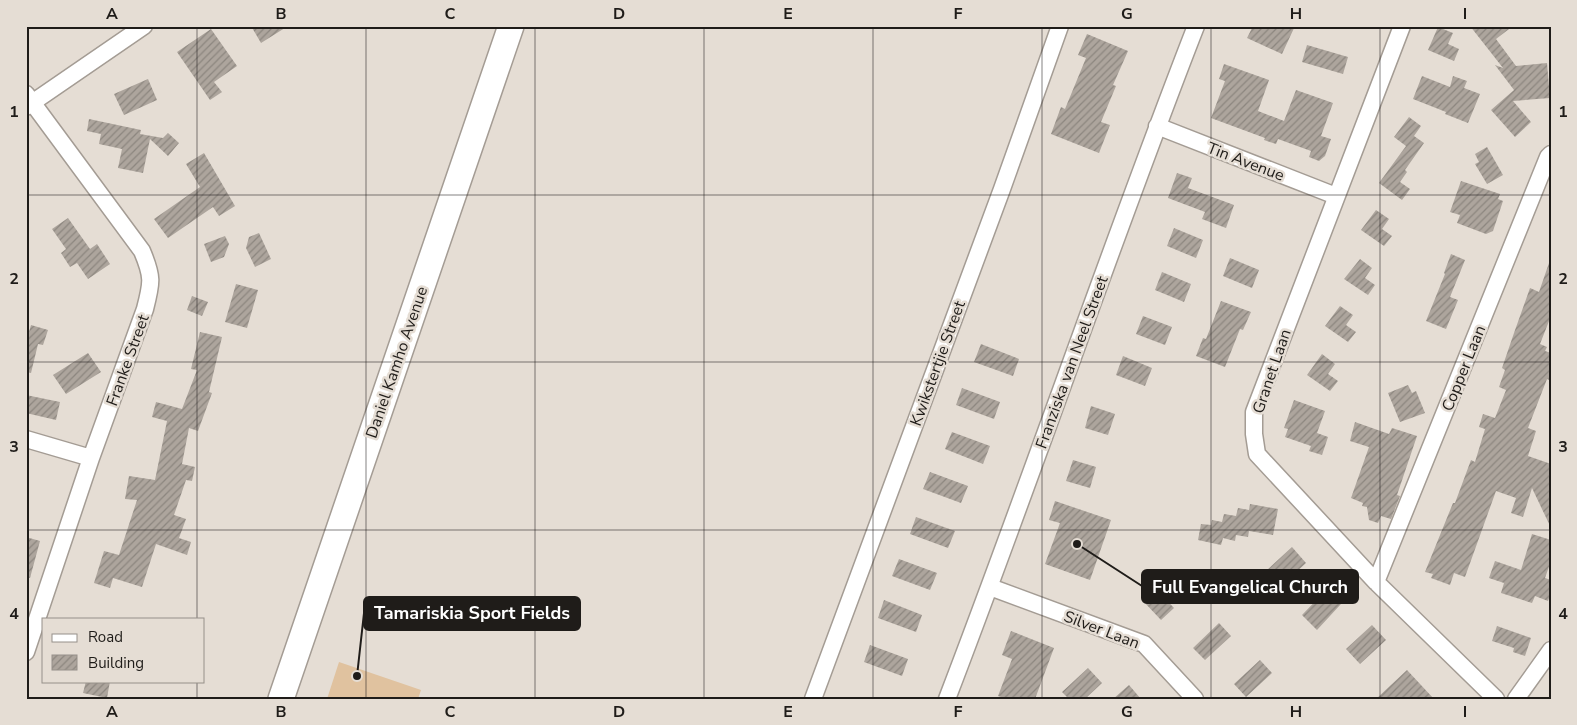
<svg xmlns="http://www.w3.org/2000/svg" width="1577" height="725" font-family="'Nunito Sans',sans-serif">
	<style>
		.green { fill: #e0c29f }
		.building { fill: url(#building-hatch) }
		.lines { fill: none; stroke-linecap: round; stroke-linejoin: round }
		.street-casing { stroke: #a49c94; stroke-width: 19 }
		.primary-casing { stroke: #a49c94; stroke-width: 28 }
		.street { stroke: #fff; stroke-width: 16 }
		.primary { stroke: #fff; stroke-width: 25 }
		.grid { fill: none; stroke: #1f1c19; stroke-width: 1; stroke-opacity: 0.55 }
		.labels { text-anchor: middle; stroke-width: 5; stroke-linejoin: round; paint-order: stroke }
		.street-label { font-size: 16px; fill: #1f1c19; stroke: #e5ddd4 }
		.leader { fill: none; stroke: #1f1c19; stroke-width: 2 }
		.callout-dot { fill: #1f1c19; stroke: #e5ddd4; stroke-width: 2 }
		.callout { fill: #1f1c19; stroke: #1f1c19; stroke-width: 2 }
		.callout-label { font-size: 18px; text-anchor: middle; font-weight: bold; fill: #fff }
		.neatline { fill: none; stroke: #1f1c19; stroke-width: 2 }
		.grid-label { font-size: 16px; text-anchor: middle; font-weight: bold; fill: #1f1c19 }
	</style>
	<defs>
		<pattern id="building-hatch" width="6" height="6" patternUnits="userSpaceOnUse" patternTransform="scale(1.25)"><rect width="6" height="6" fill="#ada59d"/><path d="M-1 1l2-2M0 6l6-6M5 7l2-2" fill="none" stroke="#8c867f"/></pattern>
	</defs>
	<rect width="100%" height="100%" fill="#e5ddd4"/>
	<path class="green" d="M339,662L421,690L418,699H327Z"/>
	<path class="building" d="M251,26H288L261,43Z
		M1253,26H1295L1282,54L1247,38Z
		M1470,26H1513L1496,39L1516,66L1547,63L1550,98L1513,101L1531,122L1515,137L1491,110L1514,90L1495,65L1503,68Z
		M1438,27L1453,33L1448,44L1459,49L1454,61L1428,50Z
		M211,29L237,66L214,82L222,92L210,100L177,52Z
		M1087,34L1128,51L1113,85L1116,86L1101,122L1110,125L1099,153L1051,134L1061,107L1065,109L1086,58L1078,55Z
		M1307,45L1348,57L1343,74L1302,62Z
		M1224,64L1269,80L1258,111L1284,121L1296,90L1333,103L1321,136L1331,139L1325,156L1319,161L1309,157L1311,151L1278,139L1276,144L1264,140L1265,138L1211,118L1225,81L1219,79Z
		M1422,76L1450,87L1453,76L1467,81L1464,88L1480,94L1468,123L1445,114L1446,112L1413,99Z
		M148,79L157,100L124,115L114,94Z
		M1409,117L1421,126L1414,136L1424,143L1405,170L1407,172L1400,182L1410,189L1402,200L1379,183L1406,146L1394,137Z
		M89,119L141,130L140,134L163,138L168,133L179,143L168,156L150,139L143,173L118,168L122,149L99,144L101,134L87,131Z
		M1487,147L1503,175L1487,184L1475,164L1479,162L1475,154Z
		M204,153L235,206L219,216L213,207L168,238L154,219L200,187L186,164Z
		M1177,173L1192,178L1188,188L1234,205L1226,228L1202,219L1205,212L1168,198Z
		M1461,181L1500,194L1498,199L1503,201L1493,231L1486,234L1457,223L1460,215L1450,212Z
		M1376,210L1389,219L1382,229L1392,236L1384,246L1361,230Z
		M68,218L90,249L97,244L110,264L88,279L77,263L70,267L61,253L66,249L52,229Z
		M1174,228L1203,240L1196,258L1167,246Z
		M259,233L271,259L255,267L246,248L249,237Z
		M225,236L229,244L224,257L211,262L204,244Z
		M1451,254L1465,260L1450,297L1458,300L1446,329L1426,321L1445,274L1444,273Z
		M1230,258L1259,270L1252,288L1223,276Z
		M1360,259L1372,268L1365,278L1375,285L1368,295L1344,279Z
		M1549,263H1551V316L1540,344L1547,347L1545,351L1551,353V381L1547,379L1528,428L1536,431L1528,456L1551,464V528L1532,488L1523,517L1511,513L1516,498L1496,491L1465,577L1454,573L1450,585L1431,578L1433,574L1425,572L1453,503H1455L1471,460L1475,462L1485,429L1479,427L1483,414L1495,418L1506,390L1499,387L1505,370L1502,368L1514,333L1530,288L1539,292Z
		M1162,272L1191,284L1184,302L1155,290Z
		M236,284L258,290L247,328L225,322Z
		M192,296L208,302L202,316L187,310Z
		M1221,301L1251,312L1243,330L1240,329L1225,367L1196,356L1203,338L1206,339Z
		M1340,306L1353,315L1346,325L1356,332L1348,342L1325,326Z
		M1143,316L1172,327L1165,345L1136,334Z
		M31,325L48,330L43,345L38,344L31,373L26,372V342Z
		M200,332L222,337L209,392L212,393L198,431L189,428L182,464L195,467L192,481L186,480L174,515L186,519L179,538L191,542L187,555L156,544L142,587L113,578L110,588L94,583L104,551L119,555L137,500L125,499L129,476L155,480L167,421L152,417L156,402L182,409L197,370L191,369Z
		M981,344L1019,359L1013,376L974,362Z
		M88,353L101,372L66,394L53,375Z
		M1322,354L1335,364L1328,374L1338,381L1330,391L1307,375Z
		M1123,356L1152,368L1145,386L1116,375Z
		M1408,385L1412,393L1416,391L1425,413L1400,422L1388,393Z
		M962,388L1000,402L994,419L956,405Z
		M26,395L60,402L56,420L26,413Z
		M1294,400L1325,411L1317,433L1328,437L1322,455L1309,451L1311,446L1285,437L1288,429L1284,428Z
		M1091,406L1115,414L1108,435L1085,428Z
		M1355,422L1389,434L1392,428L1417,436L1397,495L1400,496L1391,519L1381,516L1378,523L1369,520L1367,507L1362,506L1363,503L1351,498L1369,447L1350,441Z
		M952,432L990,446L983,464L945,449Z
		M1073,460L1096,467L1090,488L1066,481Z
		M930,472L968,486L961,503L923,489Z
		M1055,501L1111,520L1090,580L1045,564L1060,523L1049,520Z
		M1250,504L1278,509L1273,535L1249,531L1248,537L1236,535L1235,541L1223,538L1221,545L1198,540L1201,524L1211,525L1212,520L1222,522L1224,514L1236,516L1238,508L1249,510Z
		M916,517L955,531L948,548L910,534Z
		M1532,534L1551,540V561L1545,578L1551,580V593L1548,601L1535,596L1532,603L1501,593L1504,583L1489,578L1495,561L1521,570Z
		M26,537L40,541L30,578L26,577Z
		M1292,547L1306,563L1280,587L1266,571Z
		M899,559L937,573L930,590L892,576Z
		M1157,590L1174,608L1161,620L1144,602Z
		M1326,590L1341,604L1317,630L1302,615Z
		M884,600L922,615L916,632L878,618Z
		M1219,623L1231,636L1205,660L1193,648Z
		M1372,625L1386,640L1360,664L1346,649Z
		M1497,626L1531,638L1525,656L1513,652L1514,648L1492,641Z
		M1011,631L1054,648L1035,699H1007L998,696L1012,659L1002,655Z
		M870,645L908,659L902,676L864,662Z
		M1260,660L1272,673L1246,697L1234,684Z
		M1088,668L1102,683L1085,699H1069L1062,692Z
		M1407,670L1434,699H1376Z
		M86,681H110L107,698L83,693Z
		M1129,685L1141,699H1113Z"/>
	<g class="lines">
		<defs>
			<path id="street" d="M1402,26L1254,412V434L1257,454L1376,582L1496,699
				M26,94L142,251C153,277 152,282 145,309L91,458L26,652
				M26,107L144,26
				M1157,126L1336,196
				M26,439L91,458
				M1376,582L1548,157L1551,154
				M990,587L1144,644L1195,699
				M813,699L1002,189L1060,26
				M947,699C1033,475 1109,249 1196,26
				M1516,699L1551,650"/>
			<path id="primary" d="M281,699L511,26"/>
		</defs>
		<use href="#street" class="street-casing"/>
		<use href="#primary" class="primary-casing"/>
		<use href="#street" class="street"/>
		<use href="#primary" class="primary"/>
	</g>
	<path class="grid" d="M197,26V619M366,26V699M535,26V699M704,26V699M873,26V699M1042,26V699M1211,26V699M1380,26V699M26,195H1551M26,362H1551M26,530H1551M197,681V699"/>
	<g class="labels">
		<g class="street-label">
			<text transform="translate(1246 161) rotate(21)" y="6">Tin Avenue</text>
			<text transform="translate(127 360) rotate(-70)" y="6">Franke Street</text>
			<text transform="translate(396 362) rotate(-71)" y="6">Daniel Kamho Avenue</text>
			<text transform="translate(1071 362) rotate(-70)" y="6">Franziska van Neel Street</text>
			<text transform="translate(937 363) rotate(-70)" y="6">Kwikstertjie Street</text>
			<text transform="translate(1463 368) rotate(-68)" y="6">Copper Laan</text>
			<text transform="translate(1271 371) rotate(-71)" y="6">Granet Laan</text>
			<text transform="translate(1102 629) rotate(21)" y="6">Silver Laan</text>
		</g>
	</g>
	<path class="leader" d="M1077 544L1142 586M357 676L364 613"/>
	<g class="callout-dot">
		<circle cx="1077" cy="544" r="5"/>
		<circle cx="357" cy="676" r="5"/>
	</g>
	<g class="callout">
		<rect x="1142" y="570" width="216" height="33" rx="5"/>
		<rect x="364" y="597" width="216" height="33" rx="5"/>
	</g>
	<g class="callout-label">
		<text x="1250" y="593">Full Evangelical Church</text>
		<text x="472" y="619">Tamariskia Sport Fields</text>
	</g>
	<rect width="1577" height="725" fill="none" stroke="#e5ddd4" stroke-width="55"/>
	<rect x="42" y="618" width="162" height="65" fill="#e5ddd4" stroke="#969089"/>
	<rect x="52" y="634" width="25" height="8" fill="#ffffff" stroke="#969089"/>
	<text x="88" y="642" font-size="15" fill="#1f1c19">Road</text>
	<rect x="52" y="655" width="25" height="15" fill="url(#building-hatch)" stroke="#969089"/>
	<text x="88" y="668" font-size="15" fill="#1f1c19">Building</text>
	<rect x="28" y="28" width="1522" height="670" class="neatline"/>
	<g class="grid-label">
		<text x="112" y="19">A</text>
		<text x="281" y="19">B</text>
		<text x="450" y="19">C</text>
		<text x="619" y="19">D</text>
		<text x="788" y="19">E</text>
		<text x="958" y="19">F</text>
		<text x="1127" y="19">G</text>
		<text x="1296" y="19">H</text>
		<text x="1465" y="19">I</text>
		<text x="14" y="117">1</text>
		<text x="1563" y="117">1</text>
		<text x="14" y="284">2</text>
		<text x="1563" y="284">2</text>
		<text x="14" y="452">3</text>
		<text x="1563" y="452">3</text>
		<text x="14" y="619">4</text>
		<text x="1563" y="619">4</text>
		<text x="112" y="717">A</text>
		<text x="281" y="717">B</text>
		<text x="450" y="717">C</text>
		<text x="619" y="717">D</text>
		<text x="788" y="717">E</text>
		<text x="958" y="717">F</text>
		<text x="1127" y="717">G</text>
		<text x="1296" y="717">H</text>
		<text x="1465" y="717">I</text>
	</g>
</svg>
